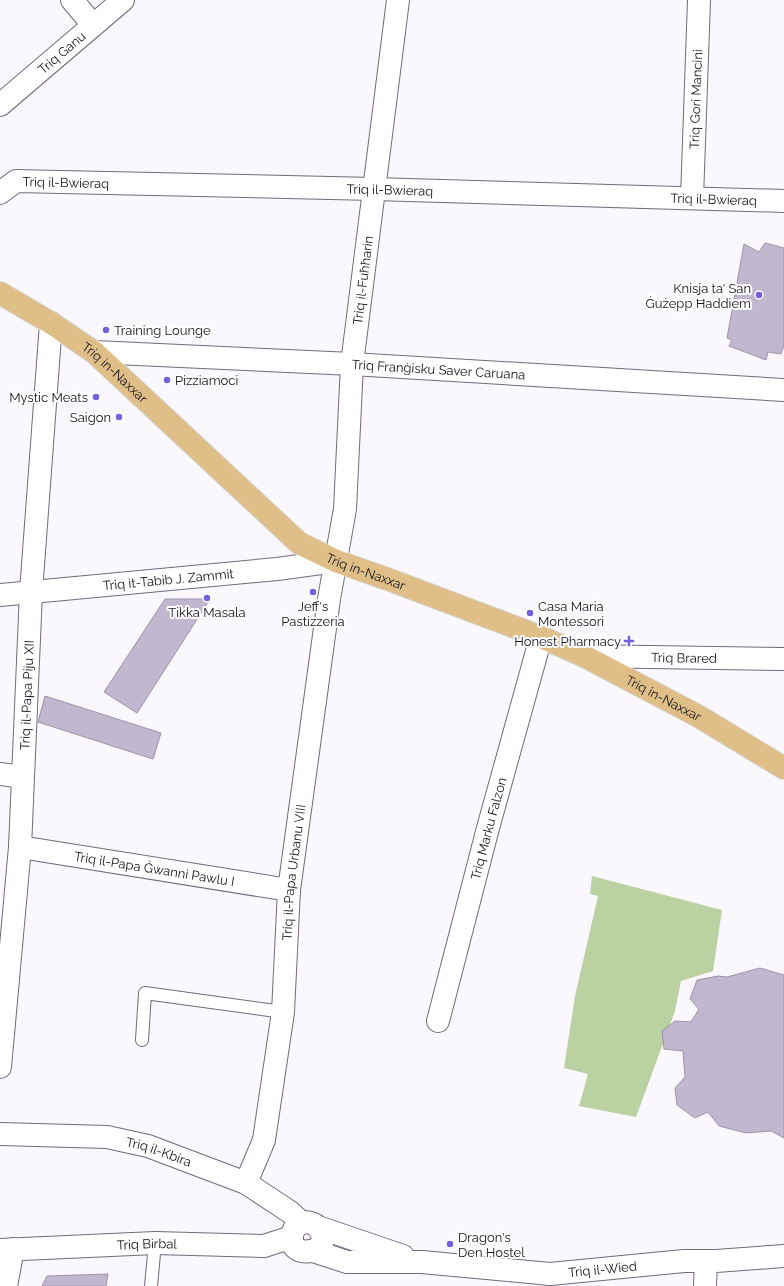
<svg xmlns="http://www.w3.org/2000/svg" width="784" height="1286" font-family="Raleway,sans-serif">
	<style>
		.green { fill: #bcd1a2 }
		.building { fill: #c1b8cf; stroke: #9d93aa }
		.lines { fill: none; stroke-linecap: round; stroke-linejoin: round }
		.lane-casing { stroke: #72697e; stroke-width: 14 }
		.street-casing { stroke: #72697e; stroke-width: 24 }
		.secondary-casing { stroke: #72697e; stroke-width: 24 }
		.primary-casing { stroke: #d5d5d6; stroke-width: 24 }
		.lane { stroke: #fff; stroke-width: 12 }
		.street { stroke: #fff; stroke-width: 22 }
		.secondary { stroke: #fff; stroke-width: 22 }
		.primary { stroke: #e0be88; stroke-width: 22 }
		.poi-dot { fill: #7461dc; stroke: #fff; stroke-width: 1.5 }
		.labels { text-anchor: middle; stroke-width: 4; stroke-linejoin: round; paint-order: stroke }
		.street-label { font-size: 13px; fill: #17141c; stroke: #fff }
		.poi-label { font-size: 13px; fill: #17141c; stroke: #fff; text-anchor: end }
	</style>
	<rect width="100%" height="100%" fill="#faf8fd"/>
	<path class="green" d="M592,876L722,910L713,971L681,981L675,1011L636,1117L579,1106L588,1074L564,1068L575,996L598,896L590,894Z"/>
	<path class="building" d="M765,243L784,248V345L781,354L768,352L766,360L729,346L732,340L727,338L744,244L759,252Z
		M165,599H210L137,713L104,692Z
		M45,696L161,733L153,759L38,722Z
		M760,968L784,975V1138L771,1131L746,1133L719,1126L708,1112L695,1118L677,1105L675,1088L685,1077L683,1051L664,1049L662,1031L675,1021L691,1022L699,1009L690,999L697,980L718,976L727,977Z
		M108,1274L106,1286H42L47,1276Z"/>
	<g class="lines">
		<defs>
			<path id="lane" d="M142,1040L145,993L283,1012
				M151,1286L155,1243"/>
			<g id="street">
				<path d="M72,0L93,25"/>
				<path id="s1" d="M0,105L123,0"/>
				<path id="s2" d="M0,193L16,181L374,189L784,201"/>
				<path id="s3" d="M692,198L699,0"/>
				<path id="s4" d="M94,352L352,364L784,390"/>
				<path id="s5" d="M0,595L277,569L336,561"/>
				<path id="s6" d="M584,656L784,659"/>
				<path d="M0,774L23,777"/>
				<path id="s7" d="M20,847L289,890"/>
				<path id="s8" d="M438,1021L488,828L541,637"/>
				<path id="s9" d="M0,1067L20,847L31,592L51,323"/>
				<path id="s10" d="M246,1183L264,1140L283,1012L289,890L329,599L345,509L352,364L398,0"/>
				<path d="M6,1286L13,1249"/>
				<path d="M705,1286L706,1261"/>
			</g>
			<g id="secondary">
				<path id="s11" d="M0,1134L107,1137L148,1146L246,1183L290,1212L302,1223"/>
				<path d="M318,1227C339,1256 282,1261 293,1232C297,1220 310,1220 318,1227L403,1256"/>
				<path id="s12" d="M0,1250L155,1243L264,1246L292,1237"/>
				<path id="s13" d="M313,1251L347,1262H422L550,1274L684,1261H716L784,1256"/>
			</g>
			<g id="primary">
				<path id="s14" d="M0,293L51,323L94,352L299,543L336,561L390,580L541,637L584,656L698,716L784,768"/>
			</g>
		</defs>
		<use href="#lane" class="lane-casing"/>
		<use href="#street" class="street-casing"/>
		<use href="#secondary" class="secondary-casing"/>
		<use href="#primary" class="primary-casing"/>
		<use href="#lane" class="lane"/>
		<use href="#street" class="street"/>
		<use href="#secondary" class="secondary"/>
		<use href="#primary" class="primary"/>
	</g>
	<g class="poi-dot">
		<circle cx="759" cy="295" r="4"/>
		<circle cx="106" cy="330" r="4"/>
		<circle cx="167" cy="380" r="4"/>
		<circle cx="96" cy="397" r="4"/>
		<circle cx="119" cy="417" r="4"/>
		<circle cx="313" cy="592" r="4"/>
		<circle cx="207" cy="598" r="4"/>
		<circle cx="530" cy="613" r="4"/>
		<path d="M627 635h4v4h4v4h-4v4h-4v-4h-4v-4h4z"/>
		<circle cx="450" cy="1244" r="4"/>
	</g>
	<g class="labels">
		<g class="street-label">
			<text dy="5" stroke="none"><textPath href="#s1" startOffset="81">Triq Ganu</textPath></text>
			<text dy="5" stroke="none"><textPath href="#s3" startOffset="99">Triq Gori Mancini</textPath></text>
			<text dy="5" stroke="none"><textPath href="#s2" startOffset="70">Triq il-Bwieraq</textPath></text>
			<text dy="5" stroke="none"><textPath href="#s2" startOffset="394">Triq il-Bwieraq</textPath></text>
			<text dy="5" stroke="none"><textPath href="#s2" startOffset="718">Triq il-Bwieraq</textPath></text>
			<text dy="5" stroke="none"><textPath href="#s10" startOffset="913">Triq il-Fuħħarin</textPath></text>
			<text dy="5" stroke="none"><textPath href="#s4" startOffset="345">Triq Franġisku Saver Caruana</textPath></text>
			<text dy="5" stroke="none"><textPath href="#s14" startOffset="140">Triq in-Naxxar</textPath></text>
			<text dy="5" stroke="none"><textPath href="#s14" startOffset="464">Triq in-Naxxar</textPath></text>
			<text dy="5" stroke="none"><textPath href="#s5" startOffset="169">Triq it-Tabib J. Zammit</textPath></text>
			<text dy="5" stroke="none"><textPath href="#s6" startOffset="100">Triq Brared</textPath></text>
			<text dy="5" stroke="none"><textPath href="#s9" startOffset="373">Triq il-Papa Piju XII</textPath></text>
			<text dy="5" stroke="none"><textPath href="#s14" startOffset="788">Triq in-Naxxar</textPath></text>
			<text dy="5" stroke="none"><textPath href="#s8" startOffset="199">Triq Marku Falzon</textPath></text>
			<text dy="5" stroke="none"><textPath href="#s7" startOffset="136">Triq il-Papa Ġwanni Pawlu I</textPath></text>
			<text dy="5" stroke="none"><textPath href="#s10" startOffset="316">Triq il-Papa Urbanu VIII</textPath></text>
			<text dy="5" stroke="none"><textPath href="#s11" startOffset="161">Triq il-Kbira</textPath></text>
			<text dy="5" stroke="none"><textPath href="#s12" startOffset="147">Triq Birbal</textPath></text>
			<text dy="5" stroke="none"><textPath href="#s13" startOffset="292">Triq il-Wied</textPath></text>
		</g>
		<g class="poi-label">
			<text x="751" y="293">Knisja ta' San<tspan x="751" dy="15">Ġużepp Ħaddiem</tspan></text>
			<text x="114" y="335" text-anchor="start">Training Lounge</text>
			<text x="175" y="385" text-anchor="start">Pizziamoci</text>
			<text x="88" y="402">Mystic Meats</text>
			<text x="111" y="422">Saigon</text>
			<text x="313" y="611" text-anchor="middle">Jeff's<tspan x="313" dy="15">Pastizzeria</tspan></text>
			<text x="538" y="611" text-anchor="start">Casa Maria<tspan x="538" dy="15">Montessori</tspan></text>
			<text x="207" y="617" text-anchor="middle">Tikka Masala</text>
			<text x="621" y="646">Honest Pharmacy</text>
			<text x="458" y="1242" text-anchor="start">Dragon's<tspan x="458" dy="15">Den Hostel</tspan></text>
		</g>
	</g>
</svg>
